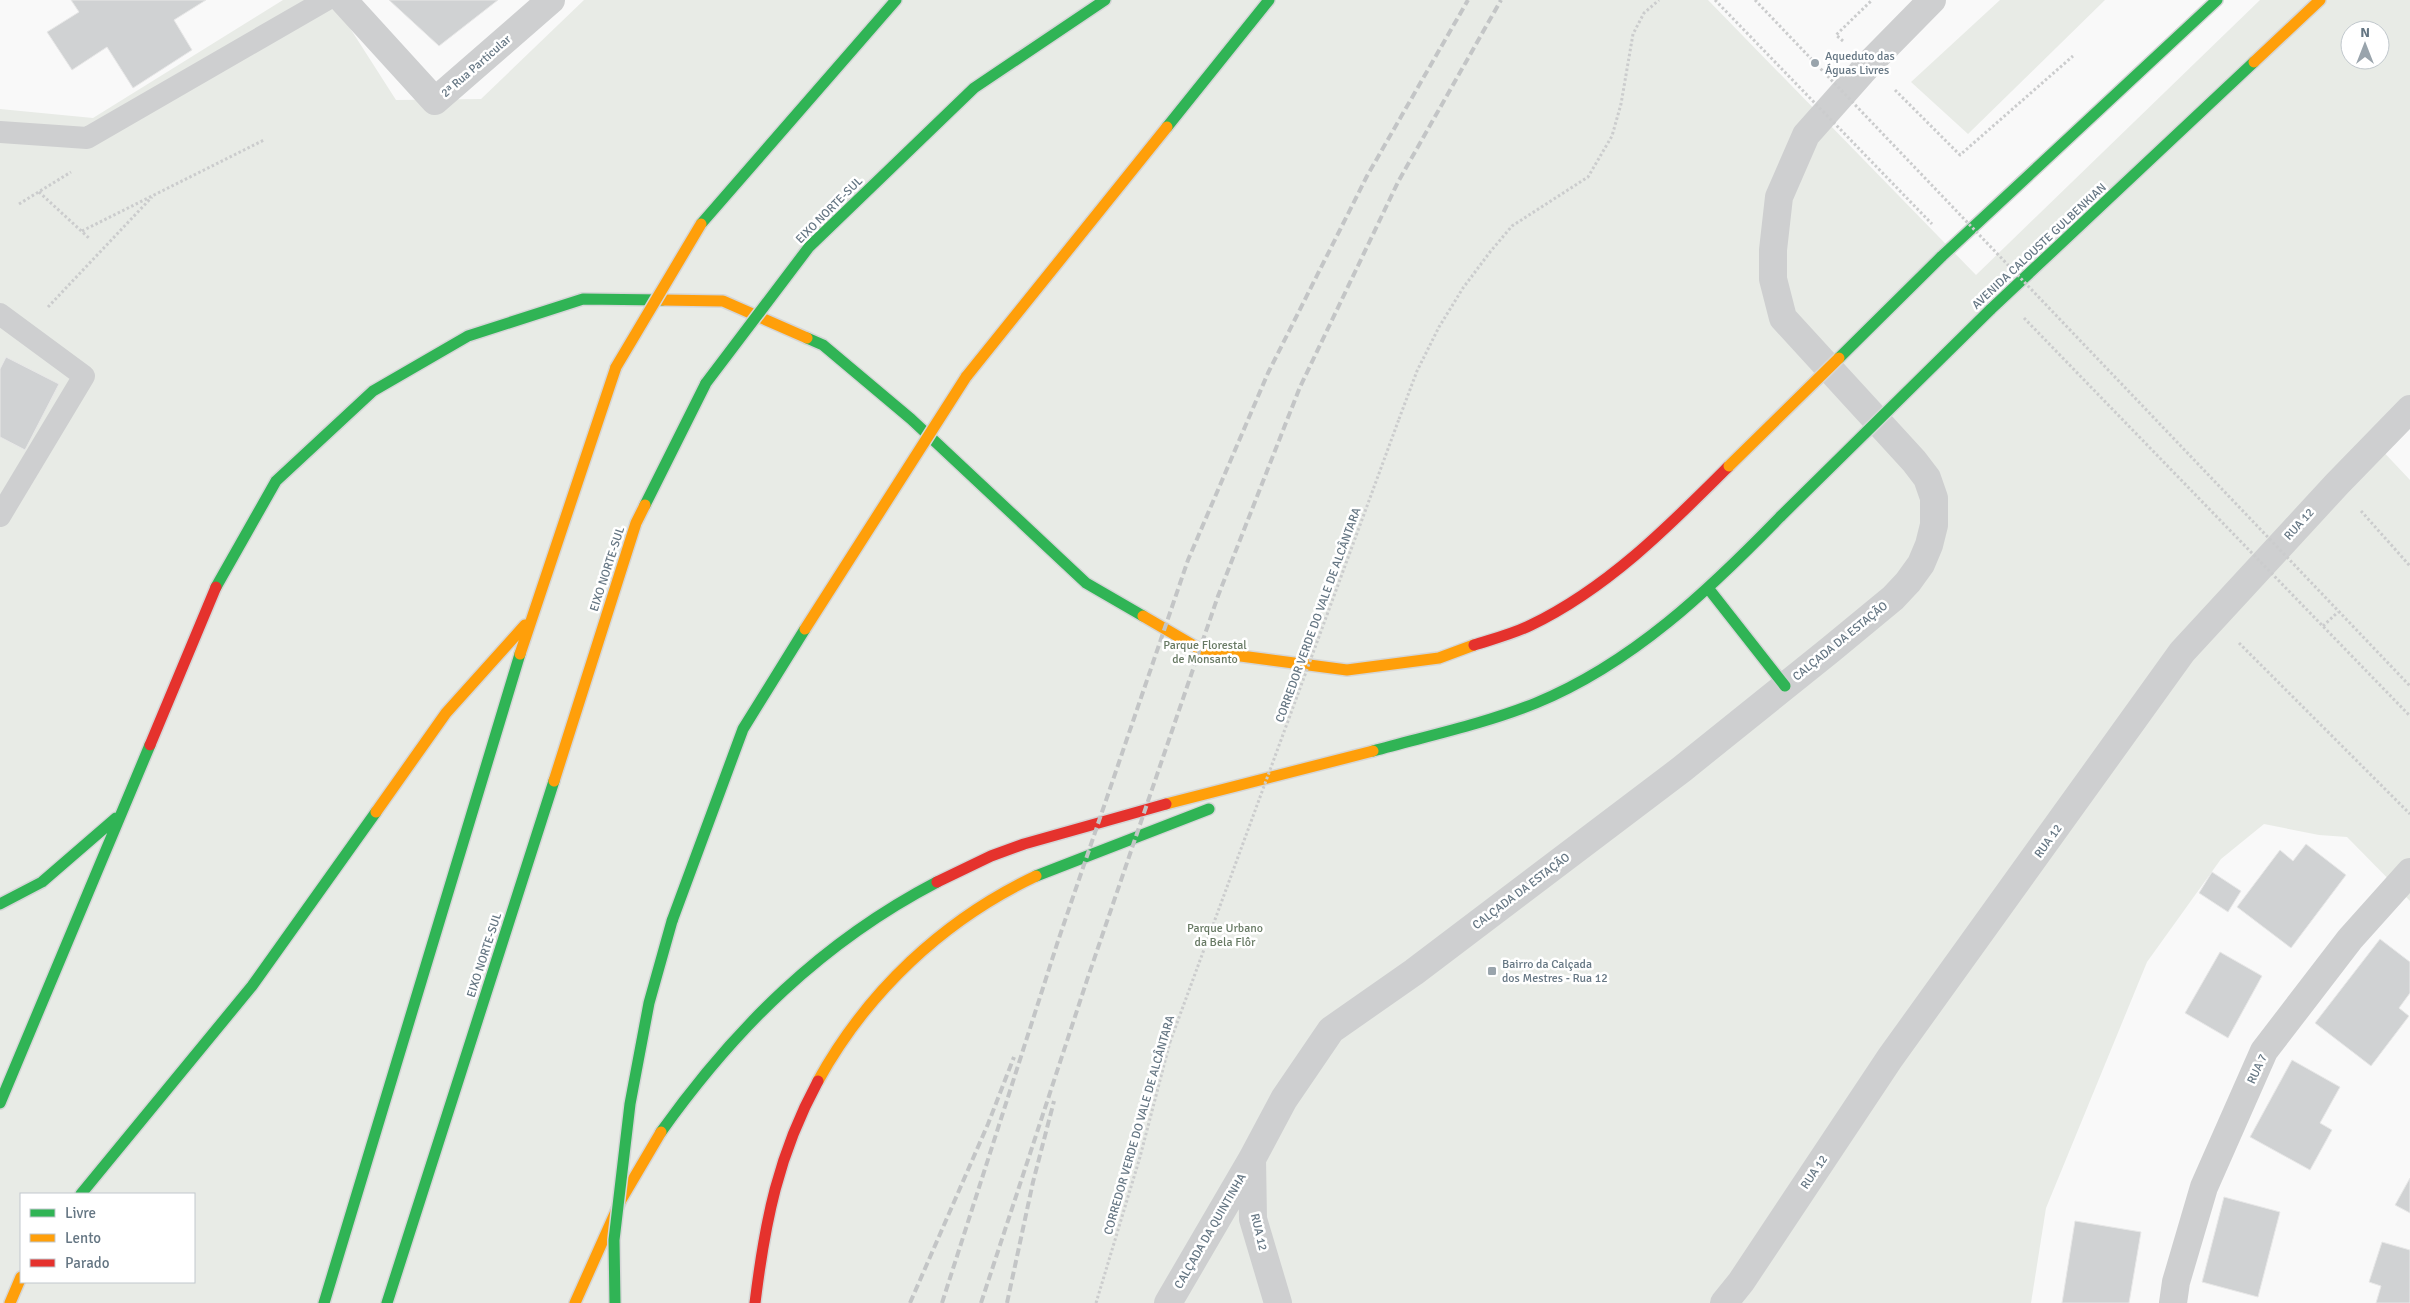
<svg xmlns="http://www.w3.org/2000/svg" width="2410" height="1303" font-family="Signika,sans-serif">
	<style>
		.green { fill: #e8ebe6; fill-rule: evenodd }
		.building { fill: #d0d2d3; stroke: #e8e8e8 }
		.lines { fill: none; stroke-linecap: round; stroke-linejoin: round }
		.fast-casing { stroke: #d5d6d7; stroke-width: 14 }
		.slow-casing { stroke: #d5d6d7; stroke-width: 14 }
		.jam-casing { stroke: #d5d6d7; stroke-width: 14 }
		.path { stroke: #cbcccd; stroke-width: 3; stroke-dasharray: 2.5 2.5; stroke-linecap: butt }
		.lane { stroke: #cecfd0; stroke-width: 22 }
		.street { stroke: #cecfd0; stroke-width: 28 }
		.fast { stroke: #30b455; stroke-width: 11 }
		.slow { stroke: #ff9f0a; stroke-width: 11 }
		.jam { stroke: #e5322d; stroke-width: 11 }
		.rail { stroke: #c3c5c6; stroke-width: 4; stroke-dasharray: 8 4; stroke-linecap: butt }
		.fast-bridge-casing { stroke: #d5d6d7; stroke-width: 14; stroke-linecap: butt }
		.slow-bridge-casing { stroke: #d5d6d7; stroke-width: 14; stroke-linecap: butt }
		.path-bridge { stroke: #cbcccd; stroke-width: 3; stroke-dasharray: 2.5 2.5; stroke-linecap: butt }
		.fast-bridge { stroke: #30b455; stroke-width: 11 }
		.slow-bridge { stroke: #ff9f0a; stroke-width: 11 }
		.poi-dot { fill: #99a4ac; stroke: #fff; stroke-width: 2 }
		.labels { text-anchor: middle; stroke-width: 5; stroke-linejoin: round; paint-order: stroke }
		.poi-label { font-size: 12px; fill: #657683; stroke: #fff; text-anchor: start }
		.street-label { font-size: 12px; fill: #657683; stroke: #fff }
		.park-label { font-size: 12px; fill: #687a64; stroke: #fff }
	</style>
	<rect width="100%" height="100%" fill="#f9f9f9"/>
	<path class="green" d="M283,0H332L396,100L481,99L584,0H1708L1976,275L2260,0H2410V412L2377,445L2410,480V901L2347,837L2319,835L2264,824L2221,859L2147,962L2046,1208L2031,1303H0V109L93,118ZM2350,30H2380V60H2350ZM21,1194H194V1282H21Z
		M2000,0H2105L1968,134L1911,82Z"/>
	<path class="building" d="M71,0H206L174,20L192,50L133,88L107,47L72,70L47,32L79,12Z
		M389,0H498L439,46Z
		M6,357L59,384L25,450L0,437V369Z
		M2306,844L2346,875L2291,948L2237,907L2280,850L2293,861Z
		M2212,872L2241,891L2228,912L2199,893Z
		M2380,939L2410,962V993L2399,1008L2409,1016L2371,1066L2315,1023Z
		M2220,952L2262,976L2228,1038L2185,1013Z
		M2292,1060L2340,1087L2320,1123L2332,1130L2310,1170L2250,1137Z
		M2410,1178V1213L2395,1205Z
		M2224,1197L2280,1212L2258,1297L2202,1282Z
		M2075,1221L2141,1232L2129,1303H2062Z
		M2382,1242L2410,1250V1303H2376L2381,1286L2369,1282Z"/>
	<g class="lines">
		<defs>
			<path id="fast" d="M1167,127L1269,0
				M701,224L896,0
				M809,247L974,88L1105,0
				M1941,257L2217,0
				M1990,310L2254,62
				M807,338L823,345L911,419L1086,583L1143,616
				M645,505L706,383
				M216,587L276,481L373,391L468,336L583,299L662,300
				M1708,588L1785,686
				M1373,751C1427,736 1484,724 1536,703C1633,663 1709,590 1781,516
				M1036,876L1209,809
				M0,904L42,882L116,818
				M672,921L743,729L805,629
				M0,1103L150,745
				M661,1132C736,1027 822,942 937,882
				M81,1194L252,986L376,812
				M324,1303L520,654
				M387,1303L554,781"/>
			<path id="slow" d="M2254,62L2320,0
				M662,300L723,301L807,338
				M966,377L1167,127
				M1143,616L1203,651L1347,670L1439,658L1474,645
				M520,654L616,367
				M554,781L636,523L645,505
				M1166,804L1373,751
				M376,812L446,713L525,625
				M818,1081C867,992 943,920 1036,876
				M10,1303L21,1277
				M575,1303L621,1200L661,1132"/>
			<path id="jam" d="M1474,645C1493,639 1513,634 1531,625C1608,588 1670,525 1729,466
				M150,745L216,587
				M937,882L991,856L1024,844L1166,804
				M755,1303C765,1221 778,1155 818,1081"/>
		</defs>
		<use href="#fast" class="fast-casing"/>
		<use href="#slow" class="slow-casing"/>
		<use href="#jam" class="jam-casing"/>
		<path class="path" d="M1843,41L1836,35L1872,0
			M1895,90L1960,155L2073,56
			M39,192L90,239
			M19,204L71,172
			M82,231L264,140
			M48,307L152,197
			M1399,419L1417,371L1439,327L1463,288L1490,252L1512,226L1588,177L1612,136L1621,104L1633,34L1644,13L1659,0
			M2361,511L2410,566
			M2323,626L2338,612
			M2239,643L2410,814
			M1096,1303L1140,1157L1170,1042"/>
		<path class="lane" d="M0,132L87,138L326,0
			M0,314L84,376L0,516"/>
		<path class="street" d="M343,0L435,101L551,0
			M1252,1159L1253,1219L1278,1303
			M1168,1303L1252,1159L1284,1099L1331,1030L1414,972L1682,769L1830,650L1893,598L1908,582L1921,564L1929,545L1934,525V498L1927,478L1914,461L1783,318L1773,279V250L1779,197L1806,135L1869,64L1932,0
			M1724,1303L1741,1282L1890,1058L2182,652L2337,484L2410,409
			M2173,1303L2176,1282L2204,1187L2264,1051L2350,939L2410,872"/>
		<use href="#fast" class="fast"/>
		<use href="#slow" class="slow"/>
		<use href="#jam" class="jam"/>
		<path class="rail" d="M910,1303L988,1124L1014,1057
			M942,1303L1058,941L1188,560L1268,373L1367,176L1468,0
			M981,1303L1087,980L1218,596L1300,387L1398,182L1501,0
			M1007,1303L1033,1182L1054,1101"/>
		<defs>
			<path id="fast-bridge" d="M1839,358L1941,257
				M706,383L809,247
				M1781,516L1990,310
				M615,1303L614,1240L630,1104L649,1003L672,921"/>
			<path id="slow-bridge" d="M616,367L701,224
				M1729,466L1839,358
				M805,629L966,377"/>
		</defs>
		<use href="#fast-bridge" class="fast-bridge-casing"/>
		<use href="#slow-bridge" class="slow-bridge-casing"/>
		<path class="path-bridge" d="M1715,0L1932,224
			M1755,0L2410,686
			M2024,318L2410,716
			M1170,1042L1399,419"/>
		<use href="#fast-bridge" class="fast-bridge"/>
		<use href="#slow-bridge" class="slow-bridge"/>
	</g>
	<g class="poi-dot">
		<circle cx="1815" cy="63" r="5"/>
		<rect x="1487" y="966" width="10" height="10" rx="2.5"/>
	</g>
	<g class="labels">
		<g class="poi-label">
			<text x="1825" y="60">Aqueduto das<tspan x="1825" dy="14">Águas Livres</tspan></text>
			<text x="1502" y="968">Bairro da Calçada<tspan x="1502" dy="14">dos Mestres - Rua 12</tspan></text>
		</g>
		<g class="street-label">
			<text transform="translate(476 66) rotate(-41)" y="4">2ª Rua Particular</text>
			<text transform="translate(829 210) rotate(-45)" y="4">EIXO NORTE-SUL</text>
			<text transform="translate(2039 246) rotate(-43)" y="4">AVENIDA CALOUSTE GULBENKIAN</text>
			<text transform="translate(2299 524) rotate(-48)" y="4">RUA 12</text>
			<text transform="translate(607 569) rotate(-72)" y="4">EIXO NORTE-SUL</text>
			<text transform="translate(1318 615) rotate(-70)" y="4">CORREDOR VERDE DO VALE DE ALCÂNTARA</text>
			<text transform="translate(1840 641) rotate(-39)" y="4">CALÇADA DA ESTAÇÃO</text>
			<text transform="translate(2048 841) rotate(-54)" y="4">RUA 12</text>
			<text transform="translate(1521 891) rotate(-37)" y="4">CALÇADA DA ESTAÇÃO</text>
			<text transform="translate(484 955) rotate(-72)" y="4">EIXO NORTE-SUL</text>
			<text transform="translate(2257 1069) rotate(-65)" y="4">RUA 7</text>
			<text transform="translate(1139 1125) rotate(-74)" y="4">CORREDOR VERDE DO VALE DE ALCÂNTARA</text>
			<text transform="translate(1814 1172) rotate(-56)" y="4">RUA 12</text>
			<text transform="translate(1210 1231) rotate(-60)" y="4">CALÇADA DA QUINTINHA</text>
			<text transform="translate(1259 1232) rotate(77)" y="4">RUA 12</text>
		</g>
		<g class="park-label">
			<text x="1205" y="649">Parque Florestal<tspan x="1205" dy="14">de Monsanto</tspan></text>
			<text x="1225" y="932">Parque Urbano<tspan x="1225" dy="14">da Bela Flôr</tspan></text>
		</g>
	</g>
	<rect x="20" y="1193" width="175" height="90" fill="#ffffff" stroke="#c1c8cd"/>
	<rect x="30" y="1209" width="25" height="8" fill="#30b455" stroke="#c1c8cd"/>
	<text x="65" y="1218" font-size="15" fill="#657683">Livre</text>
	<rect x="30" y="1234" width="25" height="8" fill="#ff9f0a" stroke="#c1c8cd"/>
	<text x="65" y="1243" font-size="15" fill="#657683">Lento</text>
	<rect x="30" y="1259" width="25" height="8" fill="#e5322d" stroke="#c1c8cd"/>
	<text x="65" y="1268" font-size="15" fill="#657683">Parado</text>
	<g transform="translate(2365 45)"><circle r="24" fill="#ffffff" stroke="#c1c8cd"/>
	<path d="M0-4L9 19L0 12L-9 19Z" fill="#99a4ac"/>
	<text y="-8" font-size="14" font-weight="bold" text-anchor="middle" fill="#657683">N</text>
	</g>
</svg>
